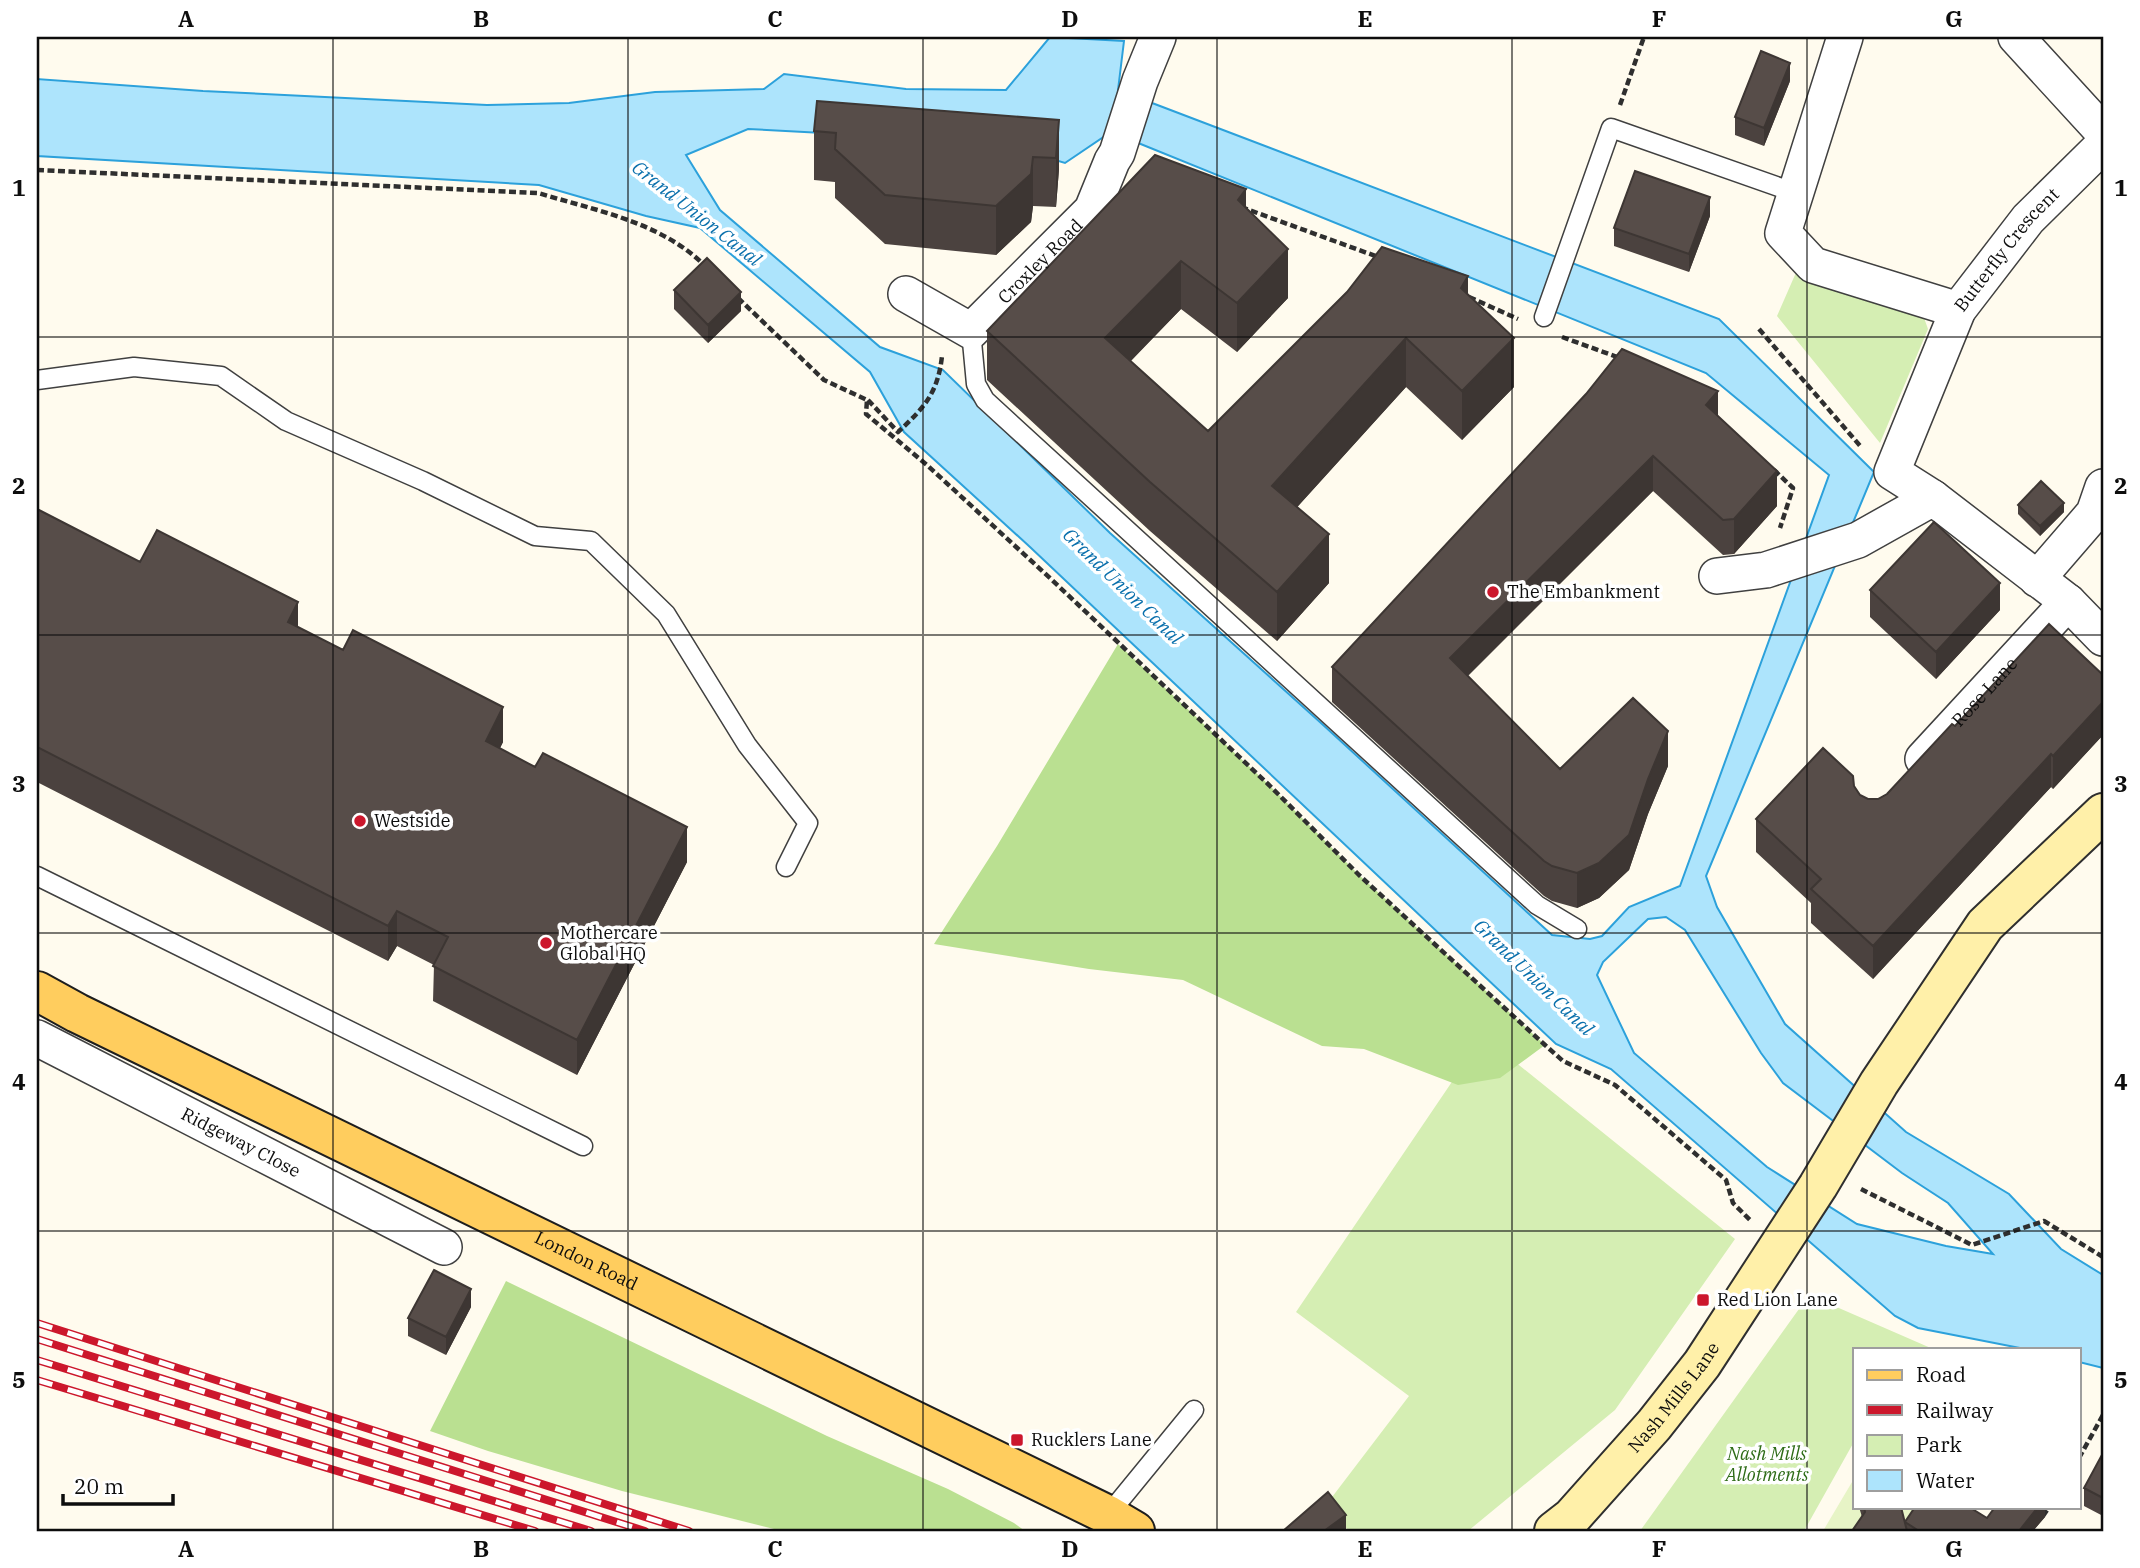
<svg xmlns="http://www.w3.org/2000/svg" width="2140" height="1568" font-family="'IBM Plex Serif',serif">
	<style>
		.green { fill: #d5eeb3 }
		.forest { fill: #bae091 }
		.pitch { fill: #e7f4c6 }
		.water { fill: #ade4fc; stroke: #2ca1db; stroke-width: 2; fill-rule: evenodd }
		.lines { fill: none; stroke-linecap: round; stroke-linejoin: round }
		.lane-casing { stroke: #404040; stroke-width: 21 }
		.street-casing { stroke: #404040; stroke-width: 38 }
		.secondary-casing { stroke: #2f2f2f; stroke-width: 42 }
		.primary-casing { stroke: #1e1e1e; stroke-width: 42 }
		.path { stroke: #2f2f2f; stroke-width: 4.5; stroke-dasharray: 7 3.5; stroke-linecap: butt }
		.lane { stroke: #fff; stroke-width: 18 }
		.street { stroke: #fff; stroke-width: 35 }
		.secondary { stroke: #fff0a9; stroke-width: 38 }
		.primary { stroke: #ffcd5e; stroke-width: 38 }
		.rail-casing { stroke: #cc172c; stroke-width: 8 }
		.rail { stroke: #fff; stroke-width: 5; stroke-dasharray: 16; stroke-linecap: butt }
		.wall { fill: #4b423f }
		.shaded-wall { fill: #3d3633 }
		.building { fill: #574d49; stroke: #3d3633; stroke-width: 2 }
		.grid { fill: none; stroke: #0d0d0d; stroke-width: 2; stroke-opacity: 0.55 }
		.poi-dot { fill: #cc172c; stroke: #fff; stroke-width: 2.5 }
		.labels { text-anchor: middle; stroke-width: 7; stroke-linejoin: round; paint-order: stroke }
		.street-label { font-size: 18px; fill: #0d0d0d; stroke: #fff }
		.poi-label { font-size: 18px; fill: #0d0d0d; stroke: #fff; text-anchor: start }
		.park-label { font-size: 18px; font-style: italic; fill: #2e6c17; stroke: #fff }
		.water-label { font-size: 19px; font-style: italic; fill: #0a70ac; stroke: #fff }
		.neatline { fill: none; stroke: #0d0d0d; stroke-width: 2.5 }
		.grid-label { font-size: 23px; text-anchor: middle; font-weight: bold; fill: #0d0d0d }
	</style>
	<rect width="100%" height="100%" fill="#fffbee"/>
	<path class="green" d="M1798,268L1923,315L1928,329L1880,443L1777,316Z
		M1483,1036L1735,1239L1615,1410L1468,1531H1349L1326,1505L1409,1396L1296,1312Z
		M1809,1295L1933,1349H1855V1440L1804,1531H1640Z"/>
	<path class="forest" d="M1118,644L1269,785L1359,875L1545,1045L1500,1078L1458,1085L1364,1049L1322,1046L1183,980L1089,969L934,944L997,846Z
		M506,1281L827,1436L948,1489L1014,1523L1025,1531H782L622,1491L488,1451L430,1431Z"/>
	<path class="pitch" d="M1855,1477V1507H1967L1986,1531H1823Z"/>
	<path class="water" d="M1050,37L1124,41L1118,90L1719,319L1874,472L1706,876L1717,907L1785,1024L1906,1132L2009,1194L2061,1249L2103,1275V1368L2079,1362V1349H2025L1918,1328L1895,1316L1611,1069L1556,1044L1030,547L904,432L870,372L700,228L646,216L539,185L37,156V79L203,91L487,105L569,103L655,92L764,89L784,74L906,89L1006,90ZM748,129L823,133L1035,154L1065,163L1111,132L1706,373L1829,475L1680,886L1629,907L1602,936L1590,939L1552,935L1321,723L1110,533L943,370L880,347L720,210L686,155ZM1666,917L1685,930L1761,1053L1783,1083L1902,1173L1948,1203L1993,1254L1946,1246L1857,1224L1767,1167L1634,1053L1597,975L1603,962L1648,919Z"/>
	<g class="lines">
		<defs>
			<path id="lane" d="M1544,317L1611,128L1796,193
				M971,331L976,384L985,400L1537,905L1577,929
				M37,380L134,367L221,376L286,421L423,481L535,536L591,541L666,614L747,745L808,823L786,867
				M37,876L583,1146
				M1108,1515L1194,1410"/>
			<g id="street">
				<path d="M1845,37L1783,233L1813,265L1958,310"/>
				<path d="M2016,37L2103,132"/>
				<path id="s1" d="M906,294L971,331L1092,210L1112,161L1117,153L1140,81L1158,37"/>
				<path id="s2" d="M1933,498L1892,472L1958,310L2028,219L2103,145"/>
				<path d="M1717,576L1766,570L1858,540L1933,498L2068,602L2103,638"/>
				<path d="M2037,579L2094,513L2103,487"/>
				<path id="s3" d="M1923,759L2068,602"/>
				<path id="s4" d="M37,1038L444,1247"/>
			</g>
			<g id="secondary">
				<path id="s5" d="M1554,1531L1572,1517L1654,1425L1702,1364L1818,1186L1879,1083L1985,925L2103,813"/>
			</g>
			<g id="primary">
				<path id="s6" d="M37,991L77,1013L1108,1515L1135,1531"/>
			</g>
		</defs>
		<use href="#lane" class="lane-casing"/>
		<use href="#street" class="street-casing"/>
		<use href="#secondary" class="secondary-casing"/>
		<use href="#primary" class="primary-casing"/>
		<path class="path" d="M1620,105L1644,37
			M37,170L538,193C594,210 661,222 704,265
			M1241,207L1381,258
			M1469,297L1518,319
			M738,298L824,380L867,400L866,414L928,466L1051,579L1269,785L1359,875L1545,1045L1563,1061L1615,1085L1726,1180L1733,1203L1751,1221
			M1759,329L1862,448
			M1562,337L1620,358
			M868,400L898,432C924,408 938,393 942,356
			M1774,470L1793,488L1780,528
			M1861,1189L1972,1245L2044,1221L2103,1257
			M2079,1458L2103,1415
			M2043,1516L2049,1507"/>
		<use href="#lane" class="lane"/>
		<use href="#street" class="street"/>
		<use href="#secondary" class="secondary"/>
		<use href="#primary" class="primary"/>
		<defs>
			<path id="rail" d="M37,1323L689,1531
				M37,1339L645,1531
				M37,1360L591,1531
				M37,1380L535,1531"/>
		</defs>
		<use href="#rail" class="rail-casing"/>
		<use href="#rail" class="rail"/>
	</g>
	<path class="wall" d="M1790,81L1764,146L1735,135V117Z
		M1059,120V169L1056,207L1033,206L1031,222L996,255L885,244L835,198V182L814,180V131Z
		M1246,208L1288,298L1237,352L1181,309L1131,361L1208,431L1468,295L1514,387L1462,440L1406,387L1297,507L1329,583L1277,641L1150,531L987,380V331Z
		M1710,216L1689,272L1614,246V228Z
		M674,290L741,311L708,343L674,309Z
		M1586,394L1718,416L1777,506L1734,554L1723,555L1653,491L1468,676L1560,769L1668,766L1648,814L1629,870L1599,898L1577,908L1552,901L1544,896L1332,702V667Z
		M2018,505L2064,512L2040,536L2018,514Z
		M37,509L140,562L298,627L503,742L500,748L687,862L577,1075L433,1001L434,965L397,946L388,961L37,782Z
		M1870,590L2000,610L1936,679L1870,617Z
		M2103,675V735L2053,789L2051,787L1873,979L1811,923V903L1756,852V819L1854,786L1860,795L1868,799H1878L1887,794L1955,726Z
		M471,1307L446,1355L408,1336V1318Z
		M2103,1453V1516L2084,1506V1488Z
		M1855,1464V1491L1853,1483V1465Z
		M1859,1507H1901L1905,1522L1987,1518L2045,1507V1517L2033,1531H1852L1862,1517Z"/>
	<path class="shaded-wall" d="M1790,63V81L1764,146V128Z
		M1059,120V169L1056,207V158Z
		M1033,157V206L1031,222L996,255V206Z
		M1246,189V238L1238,200Z
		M1710,197V216L1689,272V254Z
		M1288,249V298L1237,352V303Z
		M1181,261V309L1105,387V338Z
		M1468,276V325L1461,288Z
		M741,292V311L708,343V325Z
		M1406,338V387L1272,535V486Z
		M1514,338V387L1462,440V391Z
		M1718,391V426L1706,405Z
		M1653,456V491L1450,693V658Z
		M1777,471V506L1734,554V519Z
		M2064,503V512L2040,536V526Z
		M1329,534V583L1277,641V592Z
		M2000,583V610L1936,679V652Z
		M298,602V637L288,622Z
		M2103,702V735L2053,789V756Z
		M503,707V742L486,776V741Z
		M1668,731V766L1648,814L1629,870L1599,898L1577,908V873L1648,779Z
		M2051,754V787L1873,979V946Z
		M687,827V862L577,1075V1040Z
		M397,911V946L388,961V926Z
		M471,1289V1307L446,1355V1337Z
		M2038,1507H2045V1517L2033,1531H2019Z
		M1346,1515V1531H1324Z"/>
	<path class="building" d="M1761,51L1790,63L1764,128L1735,117Z
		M817,101L1059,120L1056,158L1033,157L1031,174L996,206L885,195L835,149L836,133L814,131Z
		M1155,155L1246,189L1238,200L1288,249L1237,303L1181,261L1105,338L1208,431L1347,292L1382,247L1468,276L1461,288L1514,338L1462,391L1406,338L1272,486L1329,534L1277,592L1150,482L987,331Z
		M1635,171L1710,197L1689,254L1614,228Z
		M707,258L741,292L708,325L674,290Z
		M1622,349L1718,391L1706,405L1777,471L1734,519L1723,520L1653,456L1450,658L1560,769L1633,698L1668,731L1648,779L1629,835L1599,863L1577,873L1552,866L1544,861L1332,667L1586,394Z
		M2041,481L2064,503L2040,526L2018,505Z
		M37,509L140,562L157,530L298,602L288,622L343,650L353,630L503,707L486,741L535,767L543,753L687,827L577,1040L433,966L448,937L397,911L388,926L37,747Z
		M1934,522L2000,583L1936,652L1870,590Z
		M2049,624L2103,675V702L2053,756L2051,754L1873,946L1811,889L1821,879L1756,819L1823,748L1853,776L1854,786L1860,795L1868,799H1878L1887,794L1952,724L1955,726Z
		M434,1270L471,1289L446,1337L408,1318Z
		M2103,1453V1498L2084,1488Z
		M1328,1492L1346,1515L1324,1531H1283Z
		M1864,1507H1901L1907,1531H1852L1865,1512Z
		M1915,1507H1969L1987,1518L1995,1507H2038L2019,1531H1919L1905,1522Z"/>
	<path class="grid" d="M333,37V1531M628,37V1531M923,37V1531M1217,37V1531M1512,37V1531M1807,37V1531M37,337H2103M37,635H2103M37,933H2103M37,1231H2103"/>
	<g class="poi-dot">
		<circle cx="1493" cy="592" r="7"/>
		<circle cx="360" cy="821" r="7"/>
		<circle cx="546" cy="943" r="7"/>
		<rect x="1696" y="1293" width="14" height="14" rx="3.5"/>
		<rect x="1010" y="1433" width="14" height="14" rx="3.5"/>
	</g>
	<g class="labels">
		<g class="street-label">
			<text dy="6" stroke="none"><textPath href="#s2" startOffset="301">Butterfly Crescent</textPath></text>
			<text dy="6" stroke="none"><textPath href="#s1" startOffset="173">Croxley Road</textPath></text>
			<text dy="6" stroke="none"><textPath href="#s3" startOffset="91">Rose Lane</textPath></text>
			<text dy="6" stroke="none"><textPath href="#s4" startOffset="229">Ridgeway Close</textPath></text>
			<text dy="6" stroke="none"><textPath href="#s6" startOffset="612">London Road</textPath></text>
			<text dy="6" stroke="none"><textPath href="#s5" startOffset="180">Nash Mills Lane</textPath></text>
		</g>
		<g class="poi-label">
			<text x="1507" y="598">The Embankment</text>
			<text x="374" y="827">Westside</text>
			<text x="560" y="939">Mothercare<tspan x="560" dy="21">Global HQ</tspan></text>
			<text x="1717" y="1306">Red Lion Lane</text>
			<text x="1031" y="1446">Rucklers Lane</text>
		</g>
		<g class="park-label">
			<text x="1767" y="1460">Nash Mills<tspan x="1767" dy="21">Allotments</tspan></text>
		</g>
		<g class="water-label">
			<text transform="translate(697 213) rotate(38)" y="7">Grand Union Canal</text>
			<text transform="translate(1123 586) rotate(44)" y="7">Grand Union Canal</text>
			<text transform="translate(1534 977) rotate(44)" y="7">Grand Union Canal</text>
		</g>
	</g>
	<rect width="2140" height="1568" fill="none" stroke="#ffffff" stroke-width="77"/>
	<rect x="1853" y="1348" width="228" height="161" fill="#ffffff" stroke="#9e9e9e" stroke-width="2"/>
	<rect x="1867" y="1370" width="35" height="10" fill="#ffcd5e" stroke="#9e9e9e" stroke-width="2"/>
	<text x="1916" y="1382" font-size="21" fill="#0d0d0d">Road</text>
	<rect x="1867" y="1405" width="35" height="10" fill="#cc172c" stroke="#9e9e9e" stroke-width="2"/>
	<text x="1916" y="1418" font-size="21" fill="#0d0d0d">Railway</text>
	<rect x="1867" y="1435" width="35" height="21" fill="#d5eeb3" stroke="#9e9e9e" stroke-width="2"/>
	<text x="1916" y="1452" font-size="21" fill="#0d0d0d">Park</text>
	<rect x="1867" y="1470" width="35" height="21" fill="#ade4fc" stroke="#9e9e9e" stroke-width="2"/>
	<text x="1916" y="1488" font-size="21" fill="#0d0d0d">Water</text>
	<path d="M63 1494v10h110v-10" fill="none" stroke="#0d0d0d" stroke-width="3.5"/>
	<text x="74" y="1494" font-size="21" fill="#0d0d0d" stroke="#ffffff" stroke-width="5" paint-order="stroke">20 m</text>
	<rect x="38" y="38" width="2064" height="1492" class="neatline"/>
	<g class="grid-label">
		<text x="186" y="27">A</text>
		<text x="481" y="27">B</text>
		<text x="775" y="27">C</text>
		<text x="1070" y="27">D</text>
		<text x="1365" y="27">E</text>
		<text x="1659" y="27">F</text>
		<text x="1954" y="27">G</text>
		<text x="19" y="196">1</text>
		<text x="2121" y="196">1</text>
		<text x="19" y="494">2</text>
		<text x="2121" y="494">2</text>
		<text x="19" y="792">3</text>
		<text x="2121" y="792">3</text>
		<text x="19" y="1090">4</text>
		<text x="2121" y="1090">4</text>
		<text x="19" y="1388">5</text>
		<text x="2121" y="1388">5</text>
		<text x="186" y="1557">A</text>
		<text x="481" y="1557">B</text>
		<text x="775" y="1557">C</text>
		<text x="1070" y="1557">D</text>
		<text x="1365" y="1557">E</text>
		<text x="1659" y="1557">F</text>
		<text x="1954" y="1557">G</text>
	</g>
</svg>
